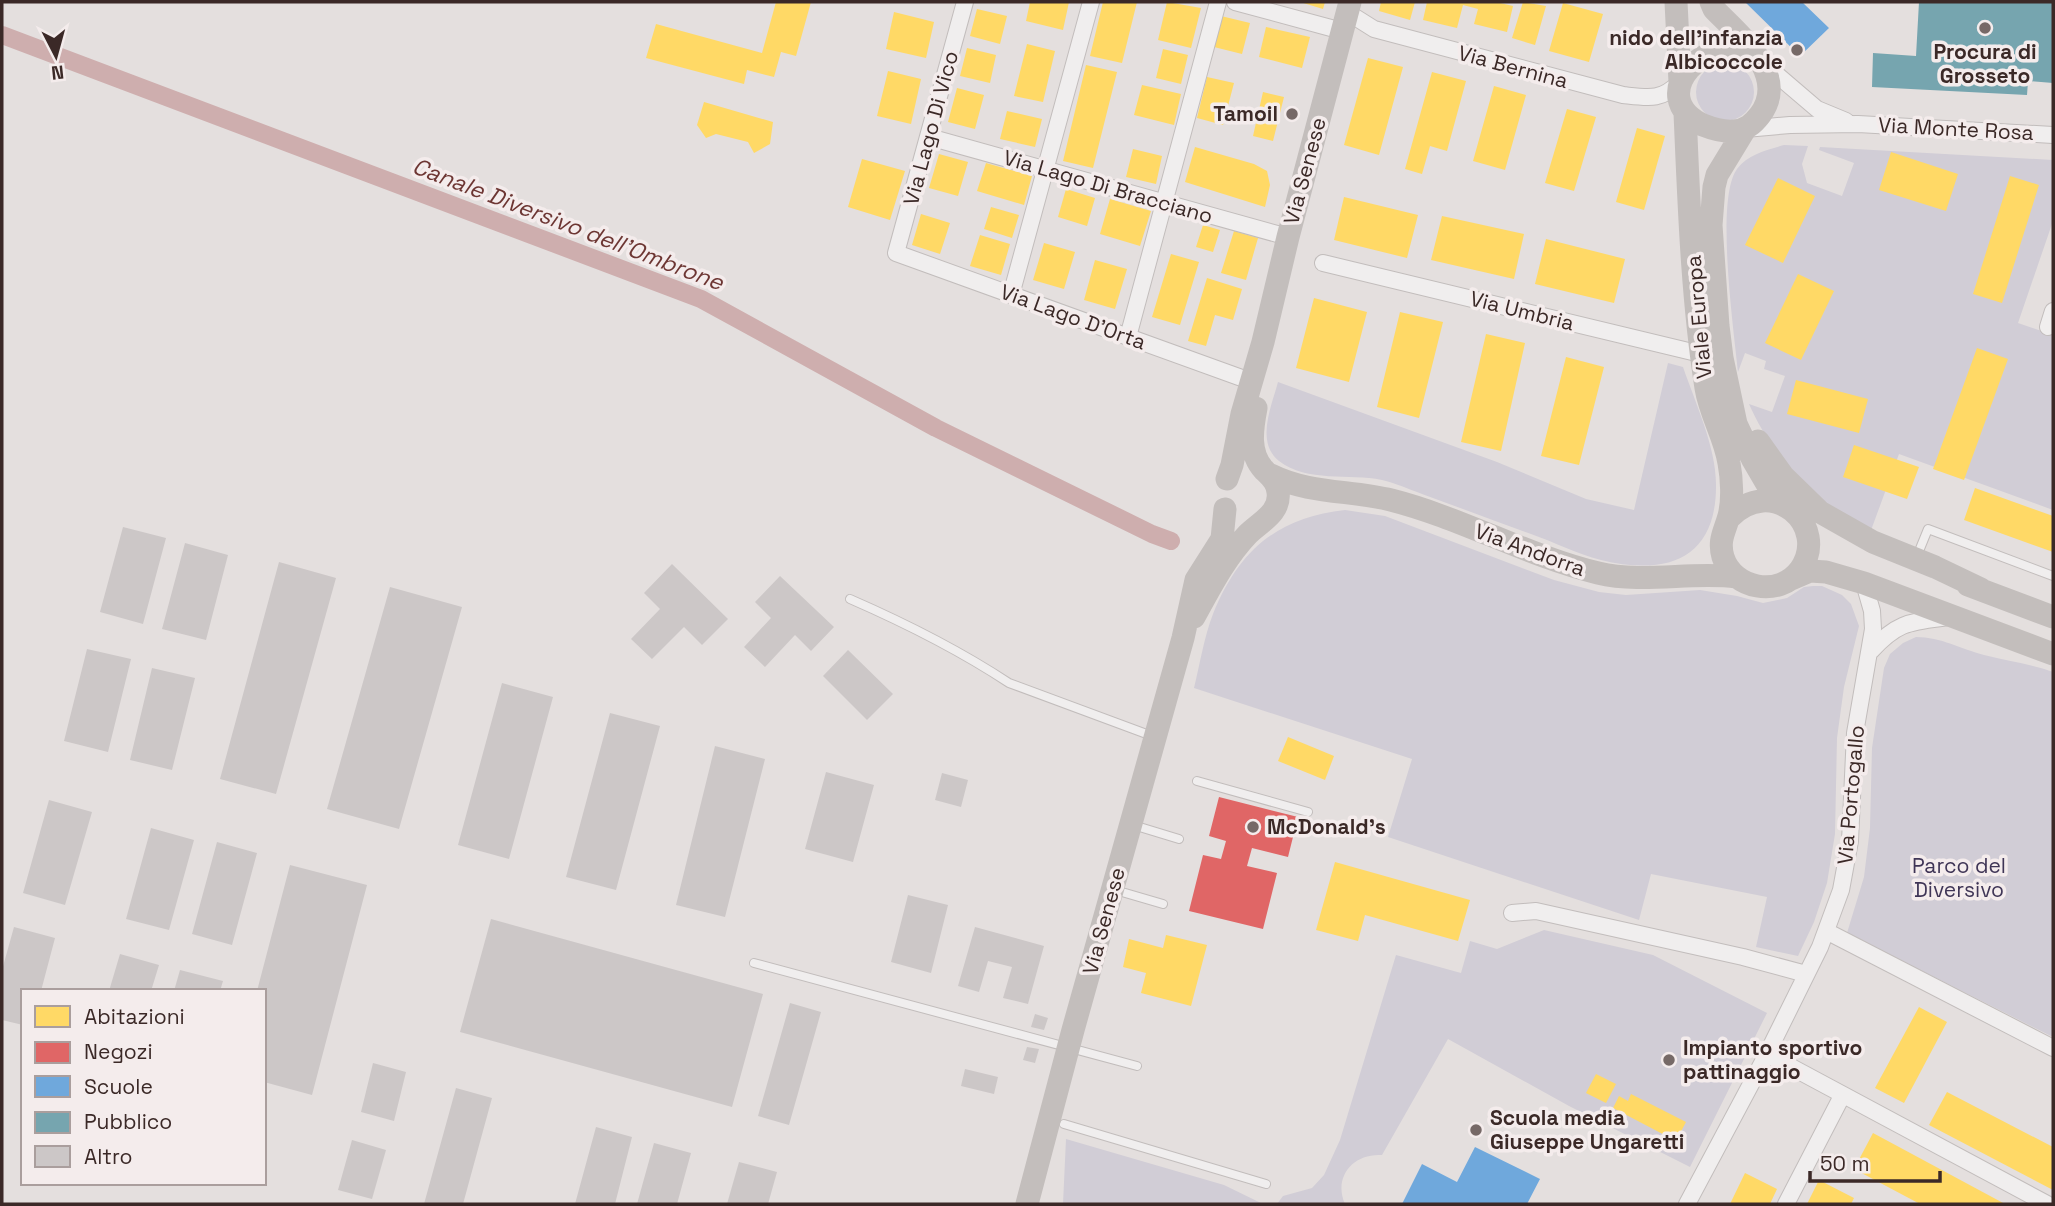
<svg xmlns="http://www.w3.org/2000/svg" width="2055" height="1206" font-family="'Space Grotesk',sans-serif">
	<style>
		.green { fill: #d1cdd6 }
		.homes { fill: #ffd966 }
		.shops { fill: #e06666 }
		.schools { fill: #6fa8dc }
		.public { fill: #76a5af }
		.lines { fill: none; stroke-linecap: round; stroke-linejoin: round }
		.canal { stroke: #ceaeae; stroke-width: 18 }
		.building { fill: #ccc7c7 }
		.lane-casing { stroke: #c2bdbc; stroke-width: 10 }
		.street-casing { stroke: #c2bdbc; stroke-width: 18 }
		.lane { stroke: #f0eeee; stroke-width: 8 }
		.street { stroke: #f0eeee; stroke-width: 16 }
		.secondary { stroke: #c3bebc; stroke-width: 23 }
		.poi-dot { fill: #766967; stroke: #f4ecec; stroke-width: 2.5 }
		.labels { text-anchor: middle; stroke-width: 7; stroke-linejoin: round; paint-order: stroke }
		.poi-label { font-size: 21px; font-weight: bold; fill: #3b2927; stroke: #f4ecec; text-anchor: start }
		.street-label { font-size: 21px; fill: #3b2927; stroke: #f4ecec }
		.park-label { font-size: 21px; fill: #3f3556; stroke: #f4ecec }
		.water-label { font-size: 23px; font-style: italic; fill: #6d3633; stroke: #f4ecec }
	</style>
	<rect width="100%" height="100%" fill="#e4dfde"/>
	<path class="green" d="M1696 92a29 29 0 1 1 58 0a29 29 0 1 1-58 0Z
		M1784,145L1808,146L1802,164L1807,183L1842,196L1854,163L1819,150L1820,147L2053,160V221L2018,323L2053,335V510L1899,454L1870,533C1857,526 1843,520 1832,511C1799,487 1765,441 1749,404L1772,412L1785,376L1764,369L1766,361L1745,353L1738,372C1734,331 1715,199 1737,169C1748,154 1767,150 1784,145Z
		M1668,363L1683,367C1695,402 1716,447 1716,484C1717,560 1666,576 1601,560C1577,554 1554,542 1531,534C1495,521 1458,507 1422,494C1409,489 1395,483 1382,480C1349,473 1307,483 1279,461C1255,442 1272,405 1278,382L1497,462L1586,499L1634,510Z
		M1345,510L1385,516L1554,580L1599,592L1626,595L1700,590L1737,596L1763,603L1787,598L1804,587L1813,586H1822L1842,595L1851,604L1859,626L1844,687L1837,738L1835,834L1827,883L1814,922L1798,956L1756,947L1767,897L1651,874L1639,920L1388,837L1412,759L1194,688C1200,664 1204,637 1213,614C1239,550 1277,518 1345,510Z
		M1916,637C1941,637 1961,649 1984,655C2008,661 2031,664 2053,672V1037L1847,933L1864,877L1870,828L1872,748L1884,668L1890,654L1903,643Z
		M1544,930L1653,955L1767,1013L1690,1167L1569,1106L1448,1039L1382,1155C1353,1153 1333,1177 1345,1204H1277L1283,1196L1312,1188L1324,1175L1340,1140L1396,955L1461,973L1470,941L1497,949Z
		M1066,1139L1224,1185L1263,1204H1063Z"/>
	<path class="homes" d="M776,2H811L796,56L781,52L774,77L747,70L744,84L646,58L656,24L762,53Z
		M1030,2H1069L1063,30L1026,21Z
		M1103,2H1137L1122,63L1090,56Z
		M1167,2L1201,8L1191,48L1158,40Z
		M1300,2H1325L1323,9Z
		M1381,2H1415L1410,20L1379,11Z
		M1427,2H1496L1513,6L1507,32L1474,24L1478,9L1463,5L1457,28L1423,20Z
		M1523,2L1546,6L1535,45L1512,38Z
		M1563,3L1603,14L1589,62L1549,51Z
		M977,9L1007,16L1000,44L970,36Z
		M894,12L934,22L926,58L886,49Z
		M1221,16L1250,23L1242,54L1214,47Z
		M1266,27L1310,37L1302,68L1259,57Z
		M1027,44L1055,51L1043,102L1014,96Z
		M967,48L996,55L990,83L960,76Z
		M1163,49L1188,55L1181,84L1156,78Z
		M1368,58L1403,67L1379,155L1344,145Z
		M1086,65L1117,72L1093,168L1063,161Z
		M888,71L921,79L911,124L877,116Z
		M1432,72L1466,81L1447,151L1430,146L1422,174L1405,169Z
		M1207,77L1234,83L1223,125L1197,118Z
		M1142,85L1181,94L1174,125L1134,115Z
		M1494,86L1526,95L1505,170L1473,161Z
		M957,88L984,95L975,129L948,122Z
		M1263,92L1284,97L1273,141L1253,136Z
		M704,102L773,122L770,144L754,153L748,142L716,134L706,138L697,125Z
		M1567,109L1596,117L1574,191L1545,183Z
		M1007,111L1042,119L1035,147L1000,139Z
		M1637,128L1665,136L1644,210L1616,202Z
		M1195,147L1254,164L1267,171L1270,185L1265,207L1185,182Z
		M1133,149L1162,156L1156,184L1126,177Z
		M1891,152L1958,174L1946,211L1879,190Z
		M939,154L968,162L958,196L929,188Z
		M862,159L905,171L890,220L848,207Z
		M986,163L1032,176L1024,205L977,191Z
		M2010,176L2039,185L2002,303L1973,294Z
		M1778,178L1815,196L1783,263L1745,245Z
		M1066,189L1095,198L1087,226L1058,217Z
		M1344,197L1418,215L1407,258L1334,240Z
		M1110,199L1151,211L1140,246L1100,234Z
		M991,207L1019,215L1012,238L984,229Z
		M921,214L950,223L940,254L912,245Z
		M1442,216L1524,234L1514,279L1431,260Z
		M1203,225L1220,230L1213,252L1196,247Z
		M1234,231L1258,238L1246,280L1221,273Z
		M980,235L1010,244L1001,275L970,266Z
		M1546,239L1625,259L1614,303L1535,284Z
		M1044,243L1075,252L1064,289L1033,280Z
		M1171,254L1199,262L1180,325L1152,317Z
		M1095,260L1127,269L1115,309L1084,300Z
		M1798,274L1834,291L1801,360L1765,343Z
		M1207,278L1242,289L1233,320L1215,315L1206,346L1188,341Z
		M1314,298L1367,312L1349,382L1296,368Z
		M1400,312L1443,322L1419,418L1377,407Z
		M1486,334L1525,343L1501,451L1461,442Z
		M1977,348L2008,359L1964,480L1933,469Z
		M1566,357L1604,367L1579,465L1541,456Z
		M1796,380L1868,399L1859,433L1787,414Z
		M1854,445L1919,467L1907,499L1843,477Z
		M1975,488L2053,516V552L1964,520Z
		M1288,737L1334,756L1325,780L1278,761Z
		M1335,862L1470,900L1458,941L1365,915L1358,941L1316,930Z
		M1166,935L1207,945L1191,1006L1141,993L1146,973L1123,967L1129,939L1163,948Z
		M1919,1007L1947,1022L1904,1103L1875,1088Z
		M1596,1074L1616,1084L1606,1103L1586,1093Z
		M1947,1092L2053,1147V1190L1929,1125Z
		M1631,1094L1686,1122L1676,1141L1613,1108L1619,1096L1628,1101Z
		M1873,1133L2005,1204H1920L1854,1169Z
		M1745,1173L1777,1189L1770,1204H1730Z
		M1819,1180L1854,1198L1851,1204H1807Z"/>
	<path class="shops" d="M1219,797L1298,817L1288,857L1252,848L1247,866L1277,873L1263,929L1189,911L1203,855L1221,859L1226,841L1209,836Z"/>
	<path class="schools" d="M1745,2H1802L1829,28L1800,56Z
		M1475,1147L1540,1179L1527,1204H1402L1422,1164L1457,1182Z"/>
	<path class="public" d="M1919,2H2053V83L2028,81L2027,95L1872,87L1873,53L1916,56Z"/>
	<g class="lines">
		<path class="canal" d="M2,35L701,299L936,428L1152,534L1171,541"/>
	</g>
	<path class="building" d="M123,527L166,538L143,624L100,612Z
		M185,543L228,555L206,640L162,629Z
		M279,562L336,578L276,794L220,779Z
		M672,564L728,619L702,645L684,627L652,659L631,639L660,609L644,593Z
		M780,576L834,627L811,651L795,635L765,667L744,647L771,618L755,602Z
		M390,587L462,607L399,829L327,809Z
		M87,649L131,659L108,752L64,741Z
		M848,650L893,694L867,720L823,676Z
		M152,668L195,678L172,770L130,760Z
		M502,683L553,697L509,859L458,845Z
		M610,713L660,726L616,890L566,877Z
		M715,746L765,759L725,917L676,905Z
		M826,772L874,785L853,862L805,849Z
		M942,773L968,780L961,807L935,800Z
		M49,800L92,812L65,905L23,893Z
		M151,828L194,840L169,930L126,919Z
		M217,842L257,853L232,945L192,934Z
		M290,865L367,885L312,1095L264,1082V991H257Z
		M908,895L948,905L931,973L891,962Z
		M491,919L763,994L732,1107L460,1032Z
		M14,927L55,938L41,991H23V1025L2,1020V970Z
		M975,927L1044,946L1028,1004L1003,998L1012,967L988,961L979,992L958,986Z
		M120,954L159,965L151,991H109Z
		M180,970L223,981L220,991H174Z
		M790,1003L821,1012L789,1125L758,1116Z
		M1035,1014L1048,1018L1044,1030L1031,1027Z
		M1027,1047L1039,1049L1035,1063L1023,1060Z
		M373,1063L406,1072L394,1121L361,1112Z
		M965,1069L998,1077L994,1094L961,1086Z
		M456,1088L492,1098L463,1204H424Z
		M596,1127L632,1137L615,1204H575Z
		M352,1140L386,1150L372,1199L338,1190Z
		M654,1143L691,1153L677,1204H637Z
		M739,1162L777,1172L768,1204H727Z"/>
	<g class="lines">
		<defs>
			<path id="lane" d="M1917,556L1928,529L2053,576
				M850,599C905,623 959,650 1009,683L1152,736
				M1197,781L1308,812
				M1133,825L1179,839
				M1115,890L1163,904
				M754,963L1137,1066
				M1064,1124L1266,1184"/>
			<path id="street" d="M965,2L896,253L1250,381
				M1235,2L1342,31
				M1347,12L1374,29L1623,95C1649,98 1661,101 1680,82
				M1762,62L1817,109L1846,121
				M1745,129L1790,125L1858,124L2053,135
				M929,137L1288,237
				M1323,263L1709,356
				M1011,295L1091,2
				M2048,327L2053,311
				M1128,337L1218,2
				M1871,651C1898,621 1911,622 1949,617
				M1512,913L1536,911L1743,957L1806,974
				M1826,931L2053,1048
				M1767,1054L2047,1204
				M1687,1204L1767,1054L1820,947L1841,890L1850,841L1855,733L1873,629L1872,611L1864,583
				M1786,1204L1842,1096"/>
		</defs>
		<use href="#lane" class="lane-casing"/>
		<use href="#street" class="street-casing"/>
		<use href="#lane" class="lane"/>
		<use href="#street" class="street"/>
		<path class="secondary" d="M1676,2L1680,82
			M1711,2L1714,9C1739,35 1790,75 1760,115C1753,124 1746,130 1734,131C1723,132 1713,129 1703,125C1642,96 1709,28 1755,55
			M1685,113C1689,204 1692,297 1706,388C1710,414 1725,437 1729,463C1732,479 1733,501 1729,516C1725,531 1718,540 1723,557C1733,589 1779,598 1800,570C1831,526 1772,473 1729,518
			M1745,129L1717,175L1714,187L1711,225L1718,326L1722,358L1736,424L1753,460L1767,484L1783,504
			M1758,441L1783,476L1820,512L1873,542L1935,567L1981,589
			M1271,475C1309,494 1351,490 1391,500C1462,518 1527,556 1598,573C1644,584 1691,571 1737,577
			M1227,479L1232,465L1242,414L1263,342L1288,237L1350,2
			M1789,580L1810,571L1826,572L1864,583L2053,654
			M1968,585L2053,617
			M1194,617C1210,588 1225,558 1248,534C1260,522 1281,513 1278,492C1277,482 1271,477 1264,470C1248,453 1252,429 1256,408
			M1027,1204L1073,1030L1183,638L1196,580L1222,539L1225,509"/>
	</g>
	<g class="poi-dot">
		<circle cx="1985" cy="28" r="7"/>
		<circle cx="1797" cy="50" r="7"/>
		<circle cx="1292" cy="114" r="7"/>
		<circle cx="1253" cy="827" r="7"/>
		<circle cx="1669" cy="1060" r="7"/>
		<circle cx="1476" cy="1130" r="7"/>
	</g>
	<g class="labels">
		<g class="poi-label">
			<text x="1783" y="45" text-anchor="end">nido dell'infanzia<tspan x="1783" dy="24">Albicoccole</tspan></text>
			<text x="1985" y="59" text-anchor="middle">Procura di<tspan x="1985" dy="24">Grosseto</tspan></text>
			<text x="1278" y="121" text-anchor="end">Tamoil</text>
			<text x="1267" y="834">McDonald's</text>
			<text x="1683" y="1055">Impianto sportivo<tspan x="1683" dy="24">pattinaggio</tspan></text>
			<text x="1490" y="1125">Scuola media<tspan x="1490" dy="24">Giuseppe Ungaretti</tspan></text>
		</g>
		<g class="street-label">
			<text transform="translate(1513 67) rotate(15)" y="7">Via Bernina</text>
			<text transform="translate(931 128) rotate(-75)" y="7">Via Lago Di Vico</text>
			<text transform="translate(1956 129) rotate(3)" y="7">Via Monte Rosa</text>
			<text transform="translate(1305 171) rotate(-75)" y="7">Via Senese</text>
			<text transform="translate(1108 187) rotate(16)" y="7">Via Lago Di Bracciano</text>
			<text transform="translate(1522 311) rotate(14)" y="7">Via Umbria</text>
			<text transform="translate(1073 317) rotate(20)" y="7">Via Lago D'Orta</text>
			<text transform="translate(1699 317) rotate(-95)" y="7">Viale Europa</text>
			<text transform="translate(1530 550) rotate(20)" y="7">Via Andorra</text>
			<text transform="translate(1851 795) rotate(-85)" y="7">Via Portogallo</text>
			<text transform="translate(1104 921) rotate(-75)" y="7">Via Senese</text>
		</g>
		<g class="park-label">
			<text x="1959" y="873">Parco del<tspan x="1959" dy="24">Diversivo</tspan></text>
		</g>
		<g class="water-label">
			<text transform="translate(568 224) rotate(21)" y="8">Canale Diversivo dell'Ombrone</text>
		</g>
	</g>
	<rect width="2055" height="1206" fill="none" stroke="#3b2927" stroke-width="7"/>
	<rect x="21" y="989" width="245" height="196" fill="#f4ecec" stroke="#aa9e9d" stroke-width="2"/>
	<rect x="35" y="1006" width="35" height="21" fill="#ffd966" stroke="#aa9e9d" stroke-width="2"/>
	<text x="84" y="1024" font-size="21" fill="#3b2927">Abitazioni</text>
	<rect x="35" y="1042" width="35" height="21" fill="#e06666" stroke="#aa9e9d" stroke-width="2"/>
	<text x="84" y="1059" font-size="21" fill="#3b2927">Negozi</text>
	<rect x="35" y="1076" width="35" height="21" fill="#6fa8dc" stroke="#aa9e9d" stroke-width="2"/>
	<text x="84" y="1094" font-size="21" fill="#3b2927">Scuole</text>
	<rect x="35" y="1112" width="35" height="21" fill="#76a5af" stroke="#aa9e9d" stroke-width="2"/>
	<text x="84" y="1129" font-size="21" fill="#3b2927">Pubblico</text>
	<rect x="35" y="1146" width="35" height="21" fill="#ccc7c7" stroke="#aa9e9d" stroke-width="2"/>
	<text x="84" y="1164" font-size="21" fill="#3b2927">Altro</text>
	<g transform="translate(56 56) rotate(174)" stroke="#f4ecec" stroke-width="5" paint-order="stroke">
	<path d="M0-5L12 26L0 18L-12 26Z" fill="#3b2927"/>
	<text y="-10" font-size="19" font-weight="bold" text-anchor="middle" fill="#3b2927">N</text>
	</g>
	<path d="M1810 1171v10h130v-10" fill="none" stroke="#3b2927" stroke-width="3.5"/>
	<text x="1820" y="1171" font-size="21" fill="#3b2927" stroke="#f4ecec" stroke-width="5" paint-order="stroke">50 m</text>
</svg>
